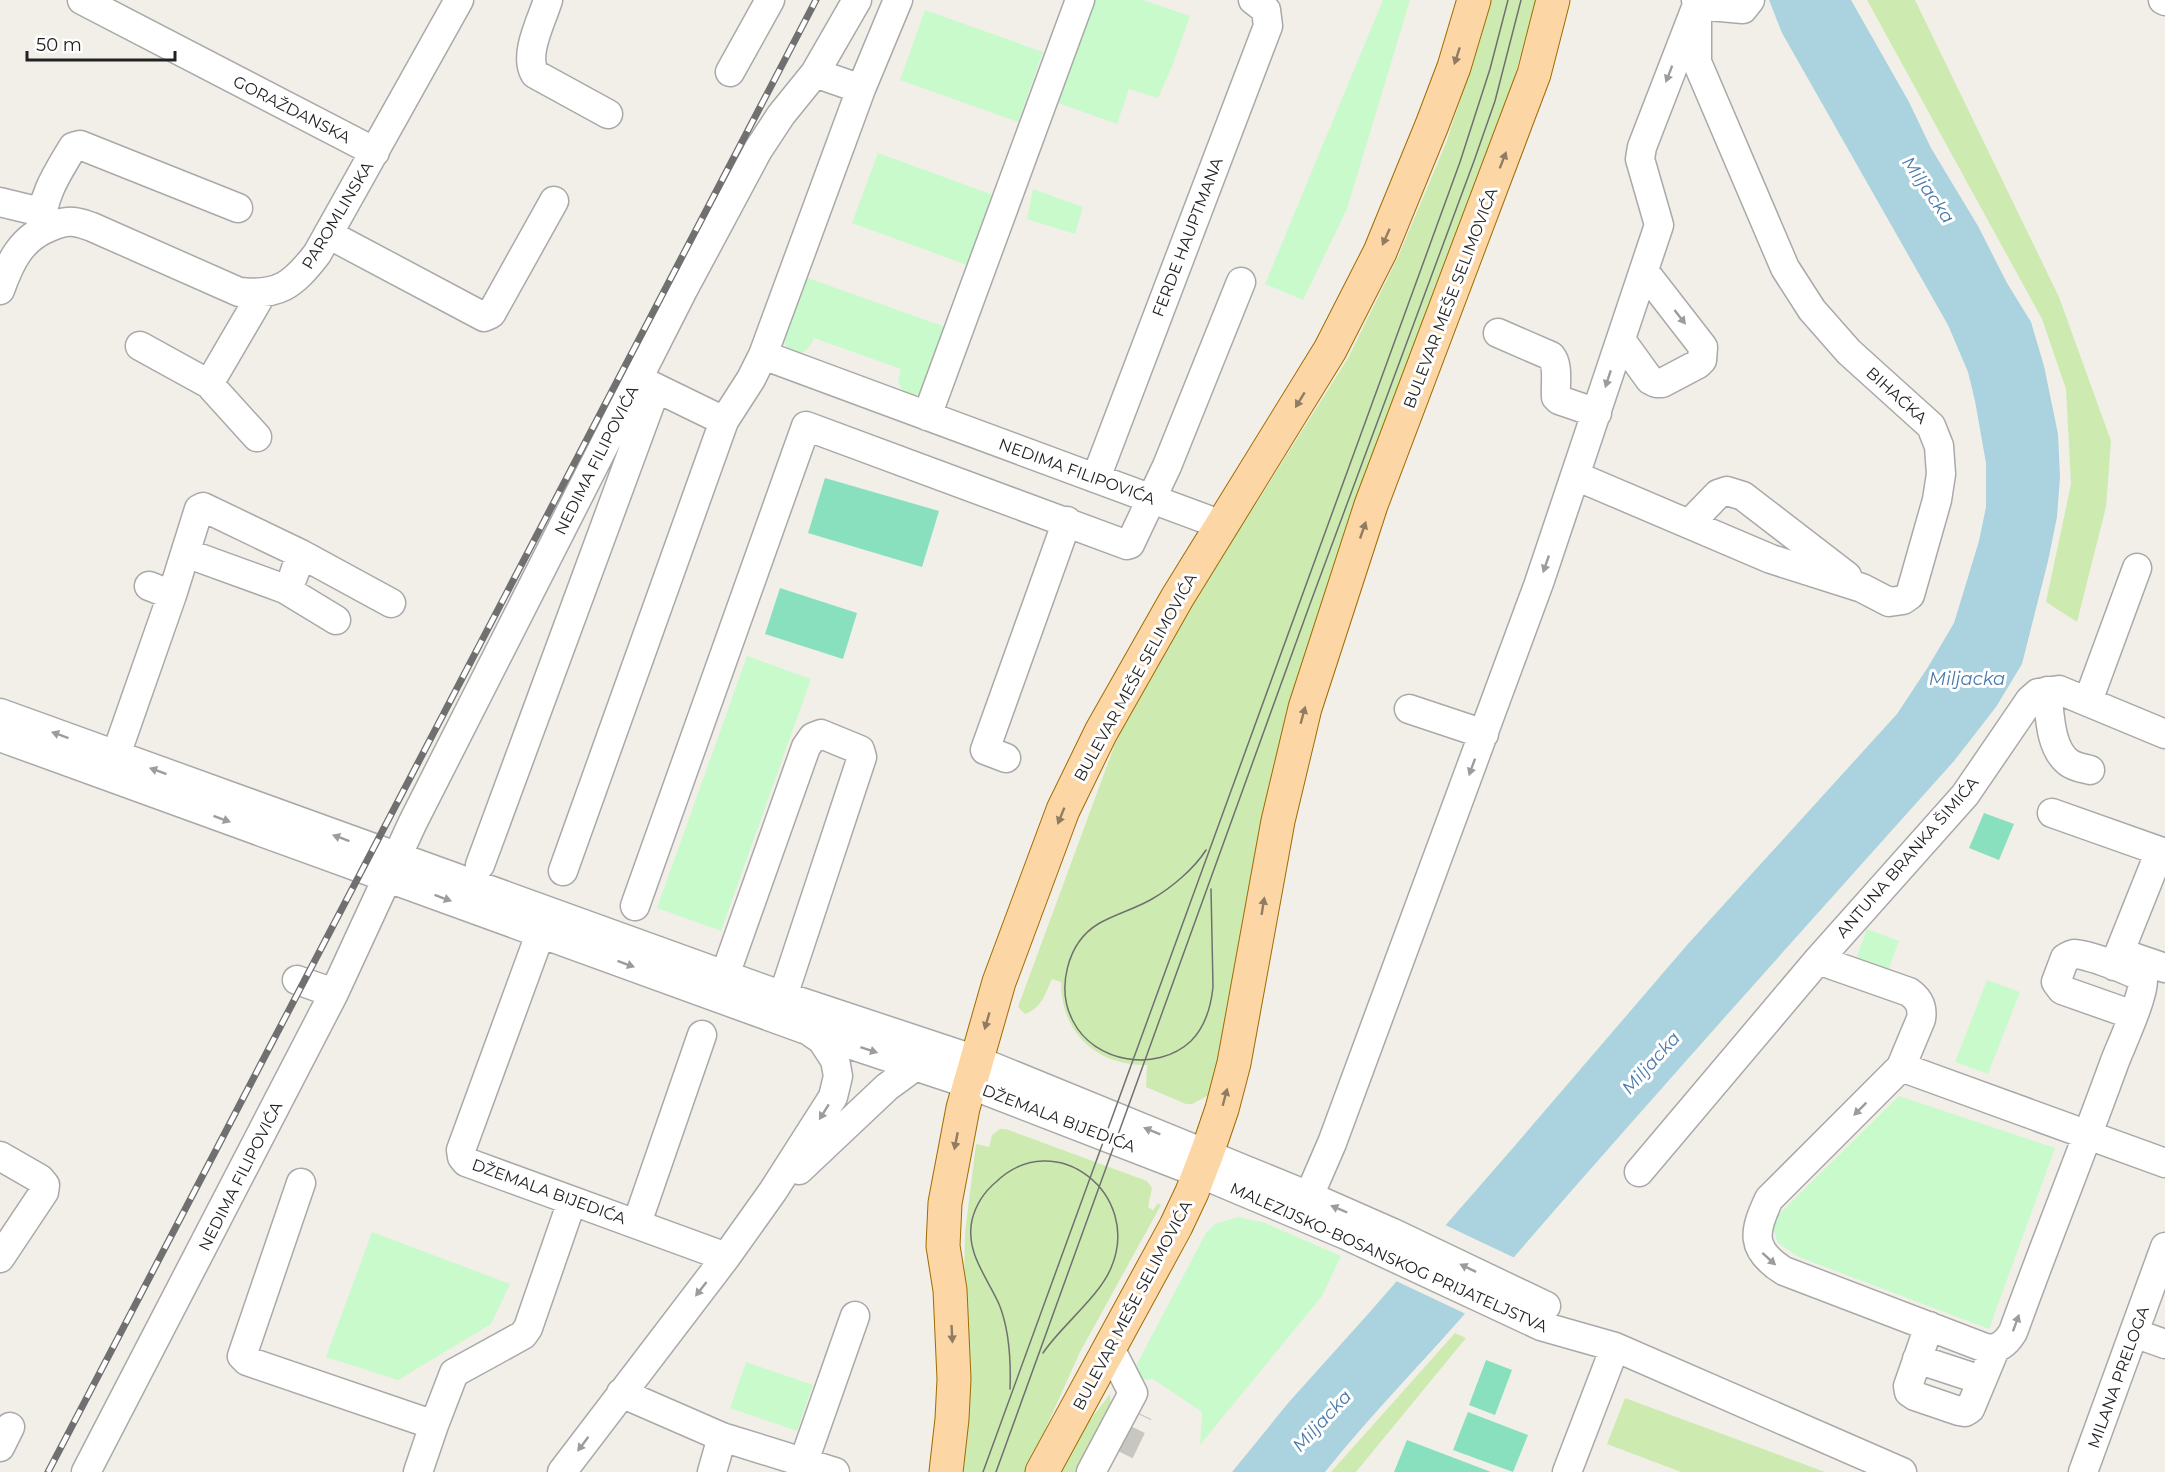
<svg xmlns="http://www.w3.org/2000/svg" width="2165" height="1472" font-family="Montserrat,sans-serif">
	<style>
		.grass { fill: #cdebb0 }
		.park { fill: #c8facc }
		.pitch { fill: #88e0be }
		.water { fill: #aad3df }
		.pier { fill: #f2efe9 }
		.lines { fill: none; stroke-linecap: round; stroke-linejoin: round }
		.minor-tunnel { stroke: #c8c6c1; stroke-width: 28; stroke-dasharray: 28 14; stroke-linecap: butt }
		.minor-casing { stroke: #a9a9a9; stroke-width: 31 }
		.major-casing { stroke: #a06b00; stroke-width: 35 }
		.minor { stroke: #fff; stroke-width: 28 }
		.major { stroke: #fcd6a4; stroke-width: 33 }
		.tram { stroke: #707070; stroke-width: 1.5 }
		.rail-casing { stroke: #707070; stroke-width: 7 }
		.rail { stroke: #fff; stroke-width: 4.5; stroke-dasharray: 14; stroke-linecap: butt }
		.oneway { fill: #8f7c63 }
		.oneway2 { fill: #9c9c9c }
		.labels { text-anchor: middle; stroke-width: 6; stroke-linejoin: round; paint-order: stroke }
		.street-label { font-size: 16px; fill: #222; stroke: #fff }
		.water-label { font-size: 18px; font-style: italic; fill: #4a7aab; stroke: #fff }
	</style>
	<rect width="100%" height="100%" fill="#f2efe9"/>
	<path class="grass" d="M1491,0H1536L1511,89L1245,931L1211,1094L1192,1104H1186L1146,1087L1147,1065C1096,1066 1061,1032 1061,982L1052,979C1045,994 1042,1008 1025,1014L1018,1007L1122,725L1220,556L1247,518L1348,358L1398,257L1446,143L1480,41Z
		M1867,0H1915L2059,297L2111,441L2106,507L2077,622L2046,602L2071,484L2066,389L2042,319Z
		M1000,1129H1006L1147,1181L1152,1188L1148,1207L1153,1210L1158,1203L1161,1205L1080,1352L1026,1472H960L965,1233L976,1144L989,1147L992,1135Z
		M1455,1333L1466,1338L1356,1472H1331Z
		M1110,1394L1111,1409L1079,1472H1057L1080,1433Z
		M1625,1398L1825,1472H1681L1607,1444Z"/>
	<path class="park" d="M1093,0H1143L1190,16L1173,64L1158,98L1129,89L1117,124L1058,103Z
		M1383,0H1410L1347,209L1303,300L1265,284Z
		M925,10L1043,52L1018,122L900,80Z
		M878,153L996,196L970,266L852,223Z
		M1033,189L1083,207L1075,234L1027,219Z
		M805,277L948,328L924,391L914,396L903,392L898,382L901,369L814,338C812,342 810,347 806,350C796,358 783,348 784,337C787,318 799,295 805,277Z
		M747,656L811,679L721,931L657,908Z
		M1867,929L1899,941L1887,973L1855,961Z
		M1987,980L2020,992L1988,1074L1955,1062Z
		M1899,1096L2055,1148L1989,1329L1799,1257L1778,1243L1771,1222Z
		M1238,1217L1265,1223L1341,1256L1322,1296L1200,1445L1202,1412L1153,1379L1142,1380L1137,1371V1364L1206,1233L1215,1224Z
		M372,1232L510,1284L491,1324L398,1380L326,1357Z
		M746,1362L813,1385L797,1431L730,1408Z"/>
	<path class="pitch" d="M825,478L939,511L922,567L808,533Z
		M780,588L857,613L843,659L765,634Z
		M1984,813L2014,824L1999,860L1969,848Z
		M1486,1360L1512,1370L1495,1415L1469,1405Z
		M1468,1412L1528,1435L1513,1472L1453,1450Z
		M1407,1440L1491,1472H1394Z"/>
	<path class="water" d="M1769,0H1851L1909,102L1931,148L1978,226L2007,283L2031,322L2044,366L2058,434L2060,477L2057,517L2048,561L2022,664L1996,707L1954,761C1794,940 1633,1118 1477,1300C1427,1358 1373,1412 1325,1472H1232L1289,1402L1369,1313L1512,1149L1687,945L1897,714L1928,667L1954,623L1979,541L1986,507V463L1975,401L1968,372L1948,325L1782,33Z"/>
	<path class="pier" d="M1443,1224L1517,1259L1468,1315L1394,1280Z"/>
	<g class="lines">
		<path class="minor-tunnel" d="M1120,1452L1139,1413"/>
		<defs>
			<path id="minor" d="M82,0L375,152
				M548,0C542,20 523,55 535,74L608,114
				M2163,0L2165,1
				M730,72L770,0
				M815,73L861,89L898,0
				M0,202L41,212
				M40,231C42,196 56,175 73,147L80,145L238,208
				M328,234L484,317L491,314L554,201
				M0,290C10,262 21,238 50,227C57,224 66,221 73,222C79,222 86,225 92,227L239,292C279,296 293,285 317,254L459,0
				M1498,333L1551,356C1559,365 1555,385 1556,397L1559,400L1597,413
				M1621,340L1650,380L1656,383H1662L1698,364L1702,360L1703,347L1644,271
				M140,346L209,384L261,295
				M763,355L1222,525
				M646,383L724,421
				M209,384L257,437
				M927,416L1080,0
				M1576,476L1771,559L1862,588L1889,602L1903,600L1910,595L1937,500L1941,474L1939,446L1931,426L1849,352L1812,310L1785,268L1697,62V5L1743,9L1750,0
				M1096,478L1268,26L1266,10L1253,0
				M1689,524L1718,494L1727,491L1743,496L1847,576
				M186,553L285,589L336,620
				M301,554L391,603
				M149,586L172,595
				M2047,691C2050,712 2049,747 2068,762C2074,767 2082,768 2090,770
				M2088,701L2137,568
				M1409,709L1484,734
				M0,713L783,996L976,1060L1309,1196L1393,1233L1546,1306
				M0,737L804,1029L969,1084L1199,1173L1346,1235L1541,1326L1615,1347L1902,1472
				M1006,758L985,750L1067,521
				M110,772L172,595L199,509L203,507L301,554L293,577
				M2052,813L2165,853
				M480,865L656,388
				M563,871L724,421L751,379L763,355L861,89
				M635,906L806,426L1127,545L1130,544L1167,466L1241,282
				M547,915L461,1150L462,1157L466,1162L726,1257
				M2121,953L2165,968
				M1818,960L1909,992C1919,999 1923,1007 1921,1019L1901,1067L1769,1199C1754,1231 1749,1249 1784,1271L1988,1349C2000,1349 2007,1342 2013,1332C2046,1241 2082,1152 2115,1061C2122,1043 2144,996 2143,979C2133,971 2086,954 2074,954C2069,955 2069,956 2065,958L2056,982L2062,990L2133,1015
				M2114,966L2160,851
				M725,975L806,747L813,737L821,734L860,750L862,757L783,996
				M297,980L334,993
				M1901,1067L2165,1163
				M0,1156L40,1179L45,1185L44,1192L0,1258
				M799,1170L887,1087L917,1065L929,1064
				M1639,1172L1818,960L1965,795L2030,700L2038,693L2059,690L2165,734
				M301,1183L242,1356L247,1361L434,1425L454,1373L523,1335L528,1328L572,1201
				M1309,1196L1332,1143L1539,583L1659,225L1640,159L1642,147L1697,5L1696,0
				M637,1223L702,1035
				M1929,1326L1908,1386L1909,1392L1915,1396L1959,1411L1965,1412L1970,1409L1995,1349
				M2134,1333L2165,1344
				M1917,1359L1981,1380
				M621,1393L722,1437L835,1472
				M0,1447L10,1427
				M804,1461L855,1316
				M86,1472L334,993L413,822L683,290L758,150L781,115L815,73L857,0
				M418,1472L434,1425
				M562,1472L726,1257L773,1191L833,1097L838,1076L835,1060L822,1040L809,1031
				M712,1472L722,1437
				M1091,1472L1133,1393L1110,1348
				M1567,1472L1615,1347
				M2083,1472L2165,1247"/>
			<path id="major" d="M946,1472L952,1419L954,1379L950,1290L943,1246L945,1203L963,1108L999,982L1063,810L1101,732L1177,598L1330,350L1380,252L1432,125L1454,67L1474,0
				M1042,1472L1176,1226L1192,1192L1207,1153L1222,1109L1234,1063L1278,821L1305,708L1371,505L1534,74L1553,0"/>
		</defs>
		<use href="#minor" class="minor-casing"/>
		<use href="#major" class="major-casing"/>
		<use href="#minor" class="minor"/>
		<use href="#major" class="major"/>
		<path class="tram" d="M1206,850C1194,869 1171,888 1152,899C1135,909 1115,914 1098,924C1067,943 1056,989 1073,1021C1094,1063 1157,1073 1191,1041C1205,1027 1211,1006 1213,987L1211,889
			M1010,1389C1011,1361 1010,1331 999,1304C987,1277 965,1252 972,1220C976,1204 984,1192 996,1182C1055,1125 1143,1194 1111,1268C1099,1297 1061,1326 1043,1353
			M983,1472L1460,162L1490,69L1508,0
			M996,1472L1310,604L1474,161L1495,101L1521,0"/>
		<defs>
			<path id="rail" d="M48,1472L816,0"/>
		</defs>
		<use href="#rail" class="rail-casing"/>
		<use href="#rail" class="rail"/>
	</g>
	<defs><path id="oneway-solid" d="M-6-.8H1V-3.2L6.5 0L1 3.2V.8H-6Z" transform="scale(1.5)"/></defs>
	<g class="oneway">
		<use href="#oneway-solid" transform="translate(1457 56) rotate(108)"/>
		<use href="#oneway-solid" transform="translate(1503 160) rotate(-69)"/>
		<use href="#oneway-solid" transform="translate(1386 237) rotate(114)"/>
		<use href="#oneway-solid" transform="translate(1300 400) rotate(121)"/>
		<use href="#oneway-solid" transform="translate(1363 530) rotate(-71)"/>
		<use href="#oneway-solid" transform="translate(1303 715) rotate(-75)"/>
		<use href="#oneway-solid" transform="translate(1061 816) rotate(112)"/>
		<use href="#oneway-solid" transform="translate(1263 906) rotate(-81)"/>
		<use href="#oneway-solid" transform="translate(987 1021) rotate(106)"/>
		<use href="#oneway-solid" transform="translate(1225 1097) rotate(-75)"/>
		<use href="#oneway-solid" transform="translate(956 1141) rotate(101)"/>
		<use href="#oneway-solid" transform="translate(952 1334) rotate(87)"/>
	</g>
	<g class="oneway2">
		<use href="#oneway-solid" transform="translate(1669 74) rotate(111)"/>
		<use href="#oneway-solid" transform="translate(1680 317) rotate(52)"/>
		<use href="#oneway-solid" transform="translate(1608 379) rotate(108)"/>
		<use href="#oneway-solid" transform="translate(1546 564) rotate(109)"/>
		<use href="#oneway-solid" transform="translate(60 735) rotate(-160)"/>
		<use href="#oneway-solid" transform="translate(1472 767) rotate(110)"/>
		<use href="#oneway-solid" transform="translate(158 771) rotate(-160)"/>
		<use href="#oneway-solid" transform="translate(222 819) rotate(20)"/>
		<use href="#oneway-solid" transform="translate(341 838) rotate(-160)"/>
		<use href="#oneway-solid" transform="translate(443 898) rotate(20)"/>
		<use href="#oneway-solid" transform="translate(626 964) rotate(20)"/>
		<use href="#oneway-solid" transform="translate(869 1050) rotate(18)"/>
		<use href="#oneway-solid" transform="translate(1860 1109) rotate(135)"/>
		<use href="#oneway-solid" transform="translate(824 1112) rotate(122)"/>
		<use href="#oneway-solid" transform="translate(1152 1131) rotate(-158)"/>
		<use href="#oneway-solid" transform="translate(1339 1209) rotate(-157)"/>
		<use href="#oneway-solid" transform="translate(1769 1259) rotate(42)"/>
		<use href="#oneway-solid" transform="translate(1468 1268) rotate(-154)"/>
		<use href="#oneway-solid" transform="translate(701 1289) rotate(128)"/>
		<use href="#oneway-solid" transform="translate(2016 1323) rotate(-70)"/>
		<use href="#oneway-solid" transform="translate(583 1444) rotate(127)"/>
	</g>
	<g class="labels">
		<g class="street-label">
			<text transform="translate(292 109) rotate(27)" y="6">GORAŽDANSKA</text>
			<text transform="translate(337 215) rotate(-59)" y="6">PAROMLINSKA</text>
			<text transform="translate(1187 237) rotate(-69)" y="6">FERDE HAUPTMANA</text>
			<text transform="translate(1450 298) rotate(-69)" y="6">BULEVAR MEŠE SELIMOVIĆA</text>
			<text transform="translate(1897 395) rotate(42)" y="6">BIHAĆKA</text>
			<text transform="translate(596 460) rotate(-63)" y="6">NEDIMA FILIPOVIĆA</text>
			<text transform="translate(1077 471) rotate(20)" y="6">NEDIMA FILIPOVIĆA</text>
			<text transform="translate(1135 677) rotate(-61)" y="6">BULEVAR MEŠE SELIMOVIĆA</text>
			<text transform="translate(1907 857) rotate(-49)" y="6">ANTUNA BRANKA ŠIMIĆA</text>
			<text transform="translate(1059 1118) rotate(21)" y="6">DŽEMALA BIJEDIĆA</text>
			<text transform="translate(240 1176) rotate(-63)" y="6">NEDIMA FILIPOVIĆA</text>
			<text transform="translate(549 1191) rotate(20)" y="6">DŽEMALA BIJEDIĆA</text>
			<text transform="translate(1389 1257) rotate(24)" y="6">MALEZIJSKO-BOSANSKOG PRIJATELJSTVA</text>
			<text transform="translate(1132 1305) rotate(-62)" y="6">BULEVAR MEŠE SELIMOVIĆA</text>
			<text transform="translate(2118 1377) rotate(-70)" y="6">MILANA PRELOGA</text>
		</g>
		<g class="water-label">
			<text transform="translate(1928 190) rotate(55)" y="6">Miljacka</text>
			<text x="1967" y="685">Miljacka</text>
			<text transform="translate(1651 1063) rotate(-48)" y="6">Miljacka</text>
			<text transform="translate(1322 1421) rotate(-47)" y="6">Miljacka</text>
		</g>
	</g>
	<path d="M27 51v9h148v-9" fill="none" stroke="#222222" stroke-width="3"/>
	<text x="36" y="51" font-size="18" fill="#222222" stroke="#ffffff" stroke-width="4.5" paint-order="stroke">50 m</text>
</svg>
